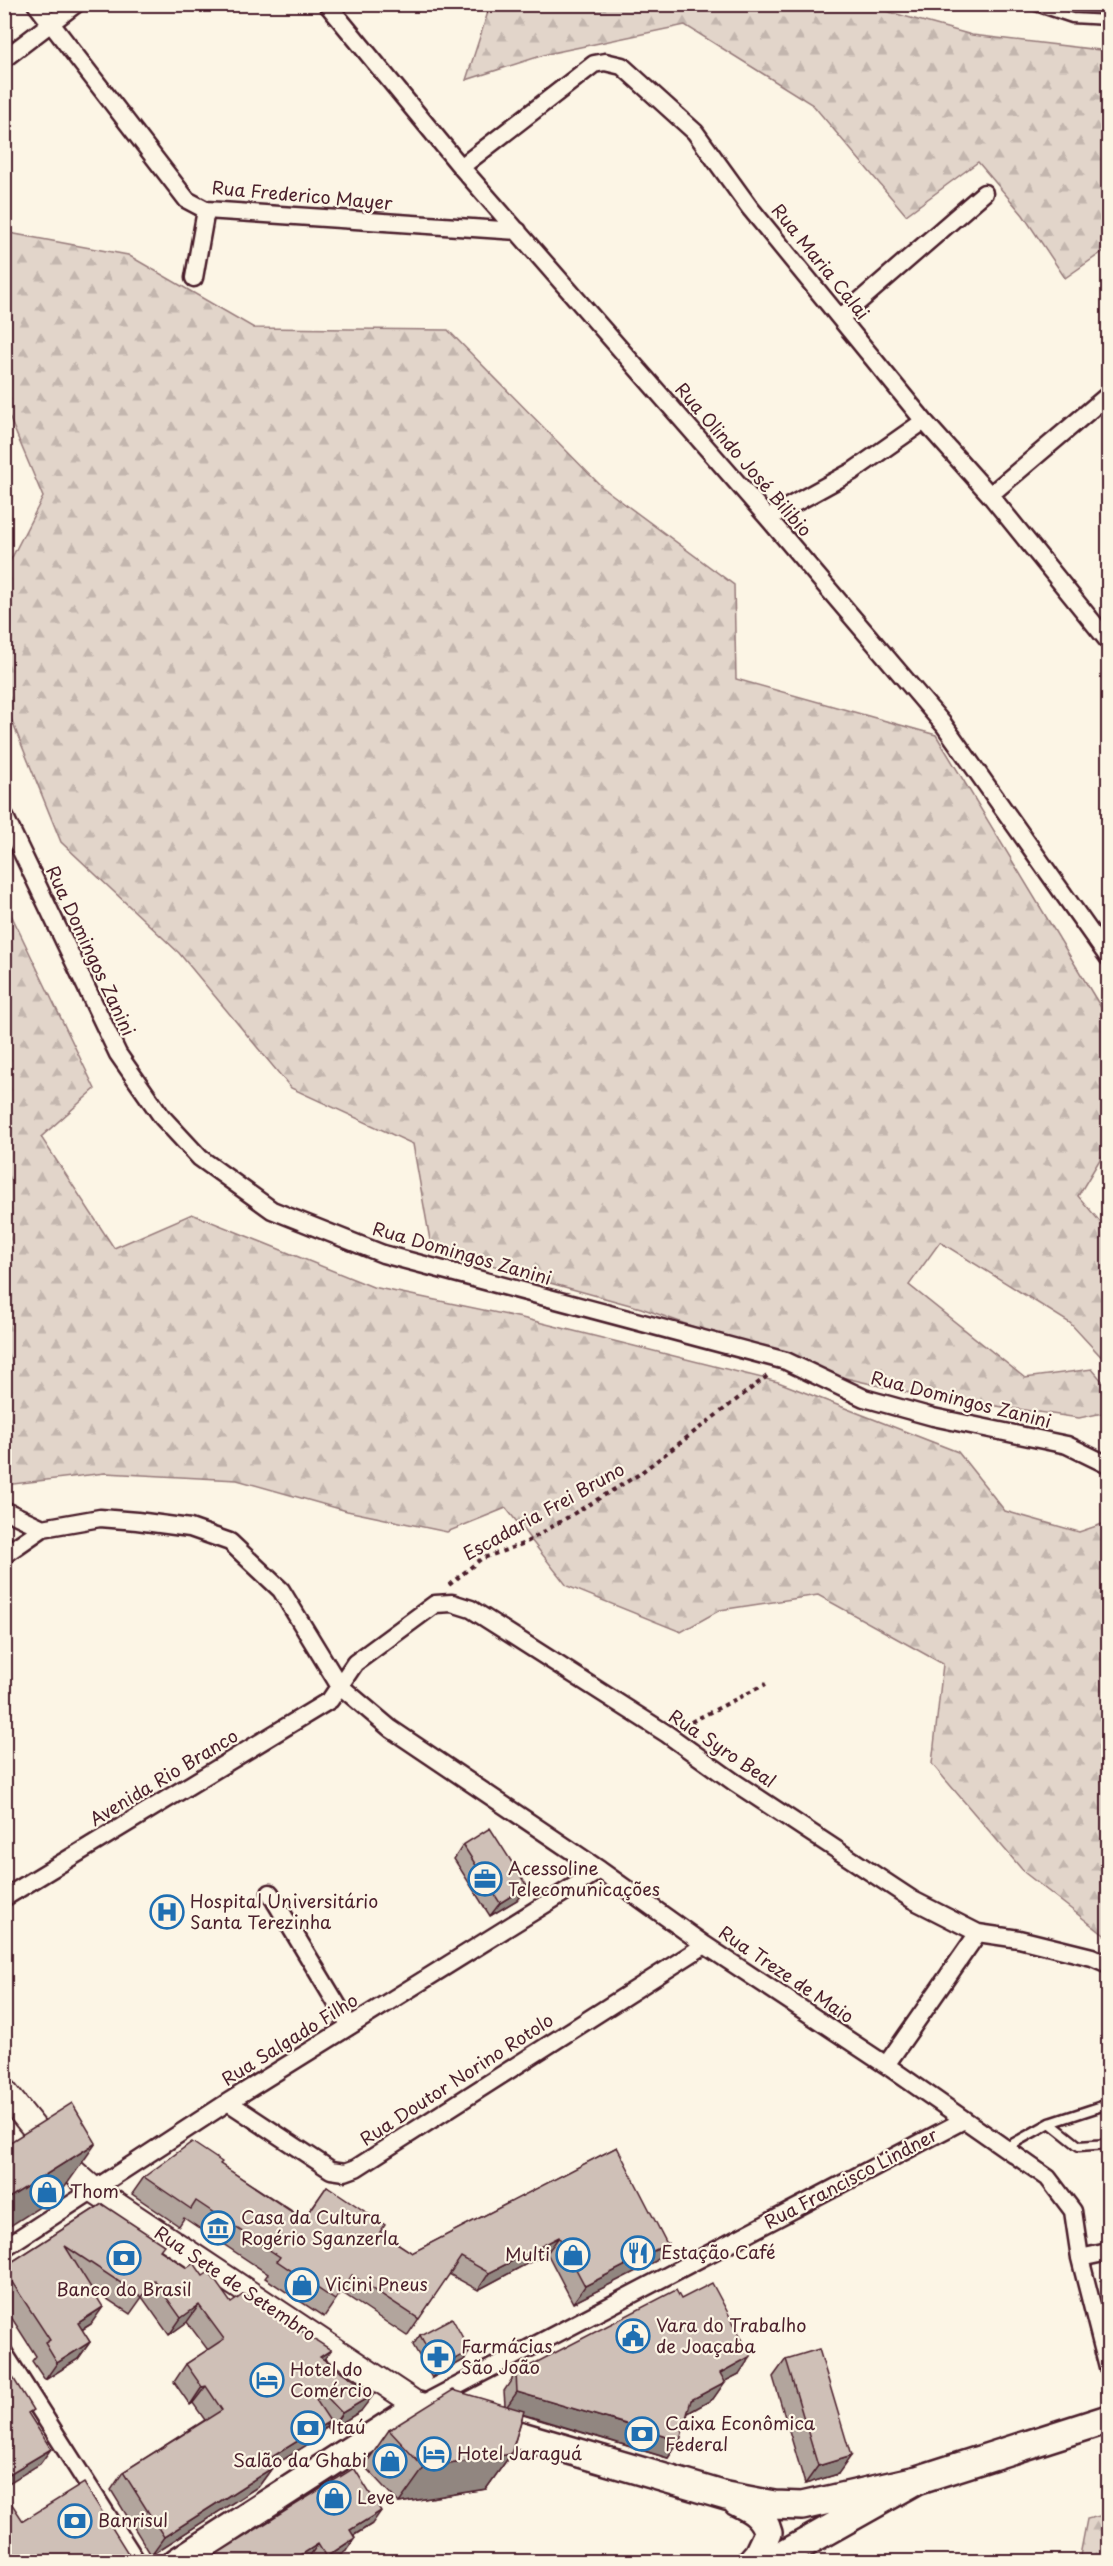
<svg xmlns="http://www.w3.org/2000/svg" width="1113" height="2566" font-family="'Playpen Sans',sans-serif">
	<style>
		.forest { fill: url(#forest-firs); stroke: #967a7a; stroke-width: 1.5 }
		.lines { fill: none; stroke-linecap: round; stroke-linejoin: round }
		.service-casing { stroke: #4a1f2b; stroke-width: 13 }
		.minor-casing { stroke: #4a1f2b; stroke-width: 21 }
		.secondary-casing { stroke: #4a1f2b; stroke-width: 28 }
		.primary-casing { stroke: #4a1f2b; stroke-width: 32 }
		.path { stroke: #4a1f2b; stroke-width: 4; stroke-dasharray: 4.5 4.5; stroke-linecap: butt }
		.service { stroke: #fcf5e5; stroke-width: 8 }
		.minor { stroke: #fcf5e5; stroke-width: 16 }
		.secondary { stroke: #fcf5e5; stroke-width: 24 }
		.primary { stroke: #fcf5e5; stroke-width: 27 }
		.wall { fill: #b2a59d; stroke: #4a1f2b; stroke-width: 1.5 }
		.shaded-wall { fill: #918680; stroke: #4a1f2b; stroke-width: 1.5 }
		.building { fill: #cfc0b7; stroke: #4a1f2b; stroke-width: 1.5 }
		.labels { text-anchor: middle; stroke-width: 4.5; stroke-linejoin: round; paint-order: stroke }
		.street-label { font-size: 18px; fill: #4a1f2b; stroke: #fcf5e5 }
		.poi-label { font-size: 18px; fill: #4a1f2b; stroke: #fcf5e5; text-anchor: start }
	</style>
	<defs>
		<pattern id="forest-firs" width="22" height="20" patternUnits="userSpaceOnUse" patternTransform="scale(1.5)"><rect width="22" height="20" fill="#e2d5ca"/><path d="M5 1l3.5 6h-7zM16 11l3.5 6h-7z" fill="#c3b6ae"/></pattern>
	</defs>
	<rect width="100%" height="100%" fill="#fcf5e5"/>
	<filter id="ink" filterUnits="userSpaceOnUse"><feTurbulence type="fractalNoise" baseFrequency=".0167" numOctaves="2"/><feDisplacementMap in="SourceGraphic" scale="12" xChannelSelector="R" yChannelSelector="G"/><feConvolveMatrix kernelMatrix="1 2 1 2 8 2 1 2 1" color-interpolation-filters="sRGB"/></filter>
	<g filter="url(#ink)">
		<path class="forest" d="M484,4L864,5L972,35L1108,51V248L1065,278L1023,215L978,162L906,215L813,105L685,25L547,54L466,80L488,12Z
			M4,232L128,255L254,328L448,330L602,487L734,585L736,679L936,735L1108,1019V1146L1078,1196L1108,1231V1364L1070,1323L940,1242L909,1285L1025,1378L1092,1369L1108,1388V1412L1079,1418L914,1394L820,1372L641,1308L539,1280L431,1246L413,1144L291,1088L179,953L61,842L5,704V571L43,497L5,407Z
			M5,902L95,1089L41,1137L114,1248L192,1214L373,1287L522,1318L778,1382L958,1452L1005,1511L1079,1532L1108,1522V1938L1025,1873L932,1764L943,1664L818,1595L720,1610L681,1632L567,1586L506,1508L447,1532L347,1511L237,1480L105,1473L5,1485Z
			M1108,2514V2561H1079L1087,2519Z"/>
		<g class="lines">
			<defs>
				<path id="service" d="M1030,4L1072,18L1108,20
					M1050,2123L1079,2146L1108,2144
					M1005,2148L1050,2123L1108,2104"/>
				<path id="minor" d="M36,4L187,200L206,210L518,231
					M327,4L461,167L768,518L944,725L1108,957
					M4,59L76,4
					M461,167L594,64L605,62L622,66L695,132L750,208L924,421L990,495L1108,641
					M194,278L206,210
					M840,318L984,193
					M990,495L1108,395
					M768,518L853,471L924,421
					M4,815L118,1054L162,1117L200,1158L272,1210L383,1254L786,1361L864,1398L933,1417L1067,1445L1108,1465
					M4,1510L43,1528L100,1518L137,1521L190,1528L230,1542L281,1590L339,1685L391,1729L600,1870L705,1945L886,2065L1048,2178L1073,2211L1080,2258L1108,2368
					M4,1555L43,1528
					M270,1893L350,2026
					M4,1898L330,1700L355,1663L435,1604L452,1603L471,1609L667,1734L734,1782L913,1900L978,1933L1019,1939L1092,1957L1108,1964
					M886,2065L978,1933
					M228,2102L331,2170L345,2172L356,2168L705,1945
					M4,2248L228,2102L600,1870
					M1080,2258L1108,2252
					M4,2353L137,2562
					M419,2406L964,2120"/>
				<path id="secondary" d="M4,2091L60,2160L94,2190L419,2406"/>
				<path id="primary" d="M737,2502C753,2510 763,2515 768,2533L758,2554L751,2562
					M177,2562L419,2406L726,2496L774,2505L802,2506L917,2480
					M771,2562L917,2480L1108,2419"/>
			</defs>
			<use href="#service" class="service-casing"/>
			<use href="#minor" class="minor-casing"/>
			<use href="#secondary" class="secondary-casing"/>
			<use href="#primary" class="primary-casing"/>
			<path class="path" d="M449,1585L481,1559L525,1543L638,1475L770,1374
				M683,1726L766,1684"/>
			<use href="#service" class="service"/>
			<use href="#minor" class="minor"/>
			<use href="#secondary" class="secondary"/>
			<use href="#primary" class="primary"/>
		</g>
		<path class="wall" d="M463,1845L527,1886L517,1900L490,1916L454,1859Z
			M617,2147L656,2261L573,2303L547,2253L478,2290L449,2274L407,2336L341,2292L324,2317L265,2278L268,2274L184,2218L179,2226L132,2194L144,2177L220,2164L304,2219L327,2186L380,2232L412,2253Z
			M102,2204L160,2250L187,2268L203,2276L231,2303L331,2350L324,2360L361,2411L330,2430L326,2426L318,2438L271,2467L272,2468L259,2486L151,2555L111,2490L123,2472L205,2420L193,2403L190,2405L174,2382L186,2364L208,2350L187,2322L169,2335L142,2297L130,2314L92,2289L91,2324L82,2330L90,2342L78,2359L45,2380L32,2361L36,2356L4,2306V2267Z
			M681,2299L739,2374L725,2381L713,2399L688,2413L680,2440L668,2458L523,2415L511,2454L486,2489L399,2503L364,2466L389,2430L505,2405L504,2391L516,2373Z
			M420,2335L470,2351L464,2360L432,2378L413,2345Z
			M786,2359L838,2474L805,2484L773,2377Z
			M372,2524L353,2536L346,2551L330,2562H312L309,2557L301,2562H204Z"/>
		<path class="shaded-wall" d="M527,1886L517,1900L490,1916L500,1903Z
			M96,2143L60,2194L4,2230V2201Z
			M559,2237L547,2253L478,2290L489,2273Z
			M667,2244L656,2261L573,2303L585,2286Z
			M199,2305L187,2322L169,2335L181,2318Z
			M103,2307L91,2324L65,2340L78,2323Z
			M90,2342L78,2359L45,2380L57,2363Z
			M331,2350L318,2368L320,2357Z
			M470,2351L464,2360L432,2378L438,2368Z
			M751,2356L739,2374L708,2390L720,2373Z
			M725,2382L713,2399L679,2418L691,2400Z
			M206,2386L193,2403L190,2405L202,2387Z
			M517,2392L680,2440L668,2458L505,2409Z
			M374,2394L361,2411L330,2430L342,2413Z
			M330,2421L318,2438L254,2478L267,2460Z
			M51,2449L40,2464L4,2486V2477Z
			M511,2454L486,2489L399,2503L424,2468Z
			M851,2456L838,2474L805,2484L818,2466Z
			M272,2468L259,2486L151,2555L164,2537Z
			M381,2511L372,2524L341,2543L350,2530Z
			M355,2538L346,2551L330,2562H323L326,2557Z
			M318,2544L309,2557L301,2562H290Z"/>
		<path class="building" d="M490,1828L527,1886L500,1903L463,1845Z
			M72,2103L96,2143L4,2201V2146Z
			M192,2142L222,2162L220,2164L304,2220L327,2186L385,2225L380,2232L412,2253L617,2147L667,2244L585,2286L559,2237L489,2273L461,2257L419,2319L352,2275L335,2300L277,2261L280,2257L196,2201L191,2209L144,2177Z
			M102,2204L164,2245L160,2250L187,2268L194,2263L203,2276L209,2272L231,2303L244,2294L331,2350L320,2357L374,2394L342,2413L324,2394L316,2400L330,2421L267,2460L272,2468L164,2537L123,2472L222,2410L206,2386L202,2387L186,2364L224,2339L199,2305L181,2318L154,2280L142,2297L65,2246L103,2307L78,2323L90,2342L57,2363L45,2343L50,2340L4,2270V2267Z
			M712,2283L751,2356L720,2373L725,2382L691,2400L680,2440L517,2392L516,2373L676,2290L681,2299Z
			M452,2318L470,2351L438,2368L420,2335Z
			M819,2349L851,2456L818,2466L786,2359Z
			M4,2363L33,2410L28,2413L51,2449L4,2477Z
			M453,2390L524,2411L511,2454L424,2468L389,2430Z
			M354,2468L381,2511L350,2530L355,2538L326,2557L318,2544L290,2562H204Z
			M84,2483L131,2558L126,2562H4V2492L23,2521Z"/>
	</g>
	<defs>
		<symbol id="office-ring" viewBox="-11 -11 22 22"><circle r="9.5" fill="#fcf5e5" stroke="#1f6fb2" stroke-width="1.5"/><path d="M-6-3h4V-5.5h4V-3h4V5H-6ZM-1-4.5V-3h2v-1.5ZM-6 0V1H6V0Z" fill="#1f6fb2"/></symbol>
		<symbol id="hospital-ring" viewBox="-11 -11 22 22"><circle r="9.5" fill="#fcf5e5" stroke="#1f6fb2" stroke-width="1.5"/><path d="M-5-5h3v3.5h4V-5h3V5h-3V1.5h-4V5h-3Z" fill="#1f6fb2"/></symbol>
		<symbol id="shop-ring" viewBox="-11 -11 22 22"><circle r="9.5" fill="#fcf5e5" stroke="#1f6fb2" stroke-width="1.5"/><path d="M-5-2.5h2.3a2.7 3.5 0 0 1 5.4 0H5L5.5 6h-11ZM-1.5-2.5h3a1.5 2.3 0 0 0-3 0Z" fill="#1f6fb2"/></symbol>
		<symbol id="museum-ring" viewBox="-11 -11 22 22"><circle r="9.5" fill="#fcf5e5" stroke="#1f6fb2" stroke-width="1.5"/><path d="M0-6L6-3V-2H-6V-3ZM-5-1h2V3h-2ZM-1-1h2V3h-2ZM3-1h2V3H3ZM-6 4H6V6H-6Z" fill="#1f6fb2"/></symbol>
		<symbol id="restaurant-ring" viewBox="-11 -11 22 22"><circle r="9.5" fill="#fcf5e5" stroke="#1f6fb2" stroke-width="1.5"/><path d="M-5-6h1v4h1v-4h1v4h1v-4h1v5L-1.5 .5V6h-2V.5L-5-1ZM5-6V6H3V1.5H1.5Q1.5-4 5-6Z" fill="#1f6fb2"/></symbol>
		<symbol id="bank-ring" viewBox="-11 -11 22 22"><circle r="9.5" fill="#fcf5e5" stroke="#1f6fb2" stroke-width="1.5"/><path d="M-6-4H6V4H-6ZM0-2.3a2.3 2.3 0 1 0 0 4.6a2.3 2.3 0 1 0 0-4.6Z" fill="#1f6fb2"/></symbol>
		<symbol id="civic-ring" viewBox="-11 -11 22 22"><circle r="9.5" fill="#fcf5e5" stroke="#1f6fb2" stroke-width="1.5"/><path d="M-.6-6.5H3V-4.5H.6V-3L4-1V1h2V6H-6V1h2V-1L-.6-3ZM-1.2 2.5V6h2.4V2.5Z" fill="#1f6fb2"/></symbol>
		<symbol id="pharmacy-ring" viewBox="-11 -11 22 22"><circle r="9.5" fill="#fcf5e5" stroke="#1f6fb2" stroke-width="1.5"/><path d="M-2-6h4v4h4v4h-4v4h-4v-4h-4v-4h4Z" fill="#1f6fb2"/></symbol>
		<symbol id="hotel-ring" viewBox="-11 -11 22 22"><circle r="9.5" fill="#fcf5e5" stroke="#1f6fb2" stroke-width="1.5"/><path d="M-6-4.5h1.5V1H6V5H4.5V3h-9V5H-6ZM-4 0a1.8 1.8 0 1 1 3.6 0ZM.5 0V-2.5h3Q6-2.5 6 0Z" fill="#1f6fb2"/></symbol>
	</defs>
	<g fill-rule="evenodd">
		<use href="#office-ring" x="466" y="1860" width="38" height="38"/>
		<use href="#hospital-ring" x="148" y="1893" width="38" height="38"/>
		<use href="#shop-ring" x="28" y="2173" width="38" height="38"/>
		<use href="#museum-ring" x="199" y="2209" width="38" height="38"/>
		<use href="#restaurant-ring" x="619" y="2234" width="38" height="38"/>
		<use href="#shop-ring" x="554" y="2236" width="38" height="38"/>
		<use href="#bank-ring" x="105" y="2239" width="38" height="38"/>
		<use href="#shop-ring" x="283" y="2266" width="38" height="38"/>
		<use href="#civic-ring" x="614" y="2317" width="38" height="38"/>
		<use href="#pharmacy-ring" x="419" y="2338" width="38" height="38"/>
		<use href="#hotel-ring" x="248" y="2361" width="38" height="38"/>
		<use href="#bank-ring" x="289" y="2409" width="38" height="38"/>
		<use href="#bank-ring" x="623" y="2415" width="38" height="38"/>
		<use href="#hotel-ring" x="415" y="2435" width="38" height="38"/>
		<use href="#shop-ring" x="371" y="2442" width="38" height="38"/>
		<use href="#shop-ring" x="315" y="2479" width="38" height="38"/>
		<use href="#bank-ring" x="56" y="2502" width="38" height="38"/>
	</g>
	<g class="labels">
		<g class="street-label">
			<text transform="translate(302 196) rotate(5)" y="6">Rua Frederico Mayer</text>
			<text transform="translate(820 262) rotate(51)" y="6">Rua Maria Calai</text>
			<text transform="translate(743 460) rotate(49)" y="6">Rua Olindo José Bilibio</text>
			<text transform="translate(90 951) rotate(65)" y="6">Rua Domingos Zanini</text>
			<text transform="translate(462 1254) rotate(16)" y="6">Rua Domingos Zanini</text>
			<text transform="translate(961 1400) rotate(14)" y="6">Rua Domingos Zanini</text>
			<text transform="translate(544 1512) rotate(-29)" y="6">Escadaria Frei Bruno</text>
			<text transform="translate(722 1749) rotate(34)" y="6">Rua Syro Beal</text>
			<text transform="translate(164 1778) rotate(-31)" y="6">Avenida Rio Branco</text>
			<text transform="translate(786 1975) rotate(34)" y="6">Rua Treze de Maio</text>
			<text transform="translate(290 2040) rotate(-32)" y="6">Rua Salgado Filho</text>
			<text transform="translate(457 2080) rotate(-33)" y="6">Rua Doutor Norino Rotolo</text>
			<text transform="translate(851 2179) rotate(-28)" y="6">Rua Francisco Lindner</text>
			<text transform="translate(235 2284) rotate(34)" y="6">Rua Sete de Setembro</text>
		</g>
		<g class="poi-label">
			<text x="508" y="1875">Acessoline<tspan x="508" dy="21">Telecomunicações</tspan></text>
			<text x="190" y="1908">Hospital Universitário<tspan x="190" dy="21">Santa Terezinha</tspan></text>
			<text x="70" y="2198">Thom</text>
			<text x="241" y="2224">Casa da Cultura<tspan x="241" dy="21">Rogério Sganzerla</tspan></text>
			<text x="661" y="2259">Estação Café</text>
			<text x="550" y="2261" text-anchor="end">Multi</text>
			<text x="325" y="2291">Vicini Pneus</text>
			<text x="124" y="2296" text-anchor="middle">Banco do Brasil</text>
			<text x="656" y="2332">Vara do Trabalho<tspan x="656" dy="21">de Joaçaba</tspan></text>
			<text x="461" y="2353">Farmácias<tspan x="461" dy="21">São João</tspan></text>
			<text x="290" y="2376">Hotel do<tspan x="290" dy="21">Comércio</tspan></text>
			<text x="665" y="2430">Caixa Econômica<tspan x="665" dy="21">Federal</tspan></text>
			<text x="331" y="2434">Itaú</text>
			<text x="457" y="2460">Hotel Jaraguá</text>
			<text x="367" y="2467" text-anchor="end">Salão da Ghabi</text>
			<text x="357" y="2504">Leve</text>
			<text x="98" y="2527">Banrisul</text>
		</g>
	</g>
	<rect width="1113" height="2566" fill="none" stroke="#fcf5e5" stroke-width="24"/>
	<rect x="12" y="12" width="1089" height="2542" fill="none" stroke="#4a1f2b" stroke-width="2" filter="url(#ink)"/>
</svg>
